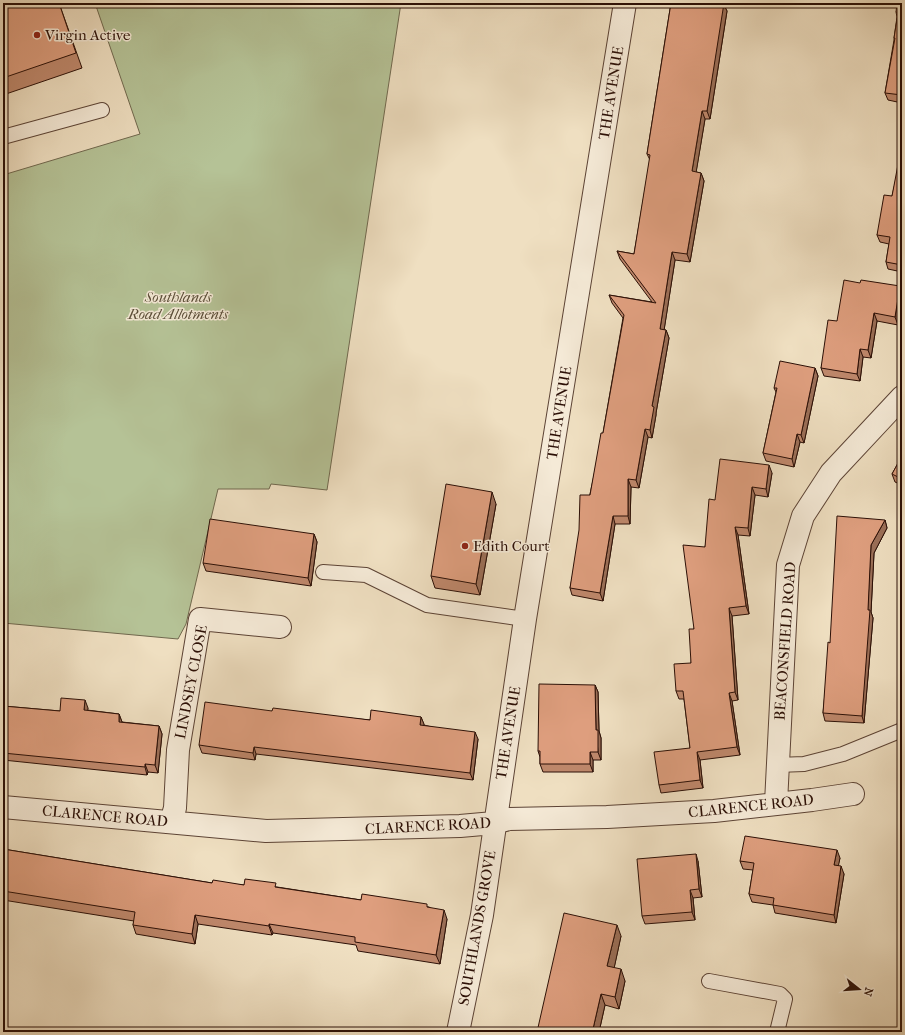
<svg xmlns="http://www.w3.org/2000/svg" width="905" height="1035" font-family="'IM FELL French Canon',serif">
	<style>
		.green { fill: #b5c296; stroke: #70684e }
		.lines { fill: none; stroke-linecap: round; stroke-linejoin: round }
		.service-casing { stroke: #5c4335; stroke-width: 16 }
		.minor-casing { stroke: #5c4335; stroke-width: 24 }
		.service { stroke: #f5ead7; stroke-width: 14 }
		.minor { stroke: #f5ead7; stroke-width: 22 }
		.wall { fill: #bf886c; stroke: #2b0f06 }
		.shaded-wall { fill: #9b6f58; stroke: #2b0f06 }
		.building { fill: #de9e7e; stroke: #2b0f06 }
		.poi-dot { fill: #8f2418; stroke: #f5ead7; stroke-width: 1.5 }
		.labels { text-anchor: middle; stroke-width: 3; stroke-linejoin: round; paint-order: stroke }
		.poi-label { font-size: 15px; fill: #2b0f06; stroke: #f5ead7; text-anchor: start }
		.street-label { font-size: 15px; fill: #2b0f06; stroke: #f5ead7 }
		.park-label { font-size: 15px; font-style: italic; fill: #5b4e38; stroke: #f5ead7 }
	</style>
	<rect width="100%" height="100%" fill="#efdfc1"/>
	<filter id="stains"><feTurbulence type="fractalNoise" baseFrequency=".005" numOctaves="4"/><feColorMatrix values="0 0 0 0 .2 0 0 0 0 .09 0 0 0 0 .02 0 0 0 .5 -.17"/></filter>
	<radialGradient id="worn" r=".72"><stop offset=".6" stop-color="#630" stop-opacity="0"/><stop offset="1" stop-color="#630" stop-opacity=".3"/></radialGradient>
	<path class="green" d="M95,3H401L327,490L271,484L269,489H218L186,624L178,639L3,623V175L140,134Z"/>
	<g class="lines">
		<defs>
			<path id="service" d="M3,137L102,110
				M323,572L366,575L427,605L525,619
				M777,765L804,764L843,754L902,730
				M709,981L780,994L785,999L777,1032"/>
			<path id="minor" d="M776,803L788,565L803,516L831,473L902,397
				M3,807L266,831L460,826L494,823L509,819L607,817L714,811L812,800L853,794
				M171,822L175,808L178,750L200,619L280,627
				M458,1032L482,915L525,619L625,3"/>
		</defs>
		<use href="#service" class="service-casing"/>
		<use href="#minor" class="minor-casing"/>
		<use href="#service" class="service"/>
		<use href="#minor" class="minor"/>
	</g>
	<path class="wall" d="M3,3H59L82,68L3,95Z
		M671,3H726L725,7L727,11L710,119H705L696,172L701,173L704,181L690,262L675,260L664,330H666L669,338L656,413V415L652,438L648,437L639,488L631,487L630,524H615L603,601L572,595L570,588L603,433L623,318L612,303L609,295L652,302L620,259L617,251L634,254L650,160L647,154Z
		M902,3V103L888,100L885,93L894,40V38L897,17L896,12Z
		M902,154V272L888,269L886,262L889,244L880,242L877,235L892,196Z
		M902,291V301L898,325L877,321L871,358L863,357L860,381L824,376L821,368L837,321Z
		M815,368L818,376L804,443L800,442L794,467L766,461L763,453L776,392L774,388Z
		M902,456V485L895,482L892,474Z
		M772,473L768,497L755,495L750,536L738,535L749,614L732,616L738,700L732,701L740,755L700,760L703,788L661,793L659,785L690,748L684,699H679L676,691L691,663L694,629L705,547L715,500Z
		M496,504L480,595L435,588L431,576Z
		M885,520L887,528L874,553L871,612L873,618L864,723L825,721L823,713L830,643Z
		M314,534L317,542L311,586L206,571L203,563Z
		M595,685L598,692L599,731L601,738V760H593V772H543L540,764V757L538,751Z
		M3,706L60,711L88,708L87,710L119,714L122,722L159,726L162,734L158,773L148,772L147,775L3,760Z
		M272,711L370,720L421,717L424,725L478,739L473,780L256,754L255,760L202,753L199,745Z
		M3,849L212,883L277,887L361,900L429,907L447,919L440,964L358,951L356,945L273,933L272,935L198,924L195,944L136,934L133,925L134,921L3,900Z
		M840,858L838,865L844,874L836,923L775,913L773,905L752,902L749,894L753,870L743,869L740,861Z
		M698,861L702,897L693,898L695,920L645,924L642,916Z
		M621,936L614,968L625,981L619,1009L605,1005L599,1032H537Z"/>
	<path class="shaded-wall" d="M722,3H726L725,7L727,11L710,119L707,111Z
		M702,111L705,119L695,179L692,171Z
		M701,173L704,181L690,262L687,254Z
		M672,252L675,260L663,337L660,329Z
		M900,286L902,291V301L898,325L895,317Z
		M874,313L877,321L871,358L868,350Z
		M666,330L669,338L656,413V415L652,438L650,430L652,406Z
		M860,349L863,357L860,381L857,374Z
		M815,368L818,376L804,443L801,435Z
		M645,429L648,437L639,488L636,480Z
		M797,434L800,442L794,467L792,459Z
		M769,465L772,473L768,497L766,489Z
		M628,479L631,487L630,524L628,516Z
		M752,487L755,495L750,536L748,528Z
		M492,492L496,504L480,595L476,584Z
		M613,516L615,524L603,601L600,593Z
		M885,520L887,528L874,553L871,612L873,618L864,723L862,716L871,545Z
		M735,527L738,535L749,614L746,606Z
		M314,534L317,542L311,586L308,578Z
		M729,608L732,616L738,700L735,692Z
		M595,685L598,692L599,731L601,738V760L598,752L596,730Z
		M729,693L732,701L740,755L737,747Z
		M85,700L88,708L87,718L84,710Z
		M119,714L122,722V730L119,722Z
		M421,717L424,724L423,732L420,725Z
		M159,726L162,734L158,773L155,765Z
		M475,732L478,739L473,780L470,773Z
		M254,747L256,754L255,760L253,753Z
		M590,752L593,760V772L590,764Z
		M697,752L700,760L703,788L700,780Z
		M145,764L148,772L147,775L145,767Z
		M837,850L840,858L837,873L834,865Z
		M696,854L698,861L702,897L699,889Z
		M841,866L844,874L836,923L834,915Z
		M690,890L693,898L695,920L692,912Z
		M444,910L447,919L440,964L436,955Z
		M195,915L198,924L195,944L192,934Z
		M269,924L273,933L272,935L269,926Z
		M617,925L621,936L612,978L607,966Z
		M621,969L625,981L619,1009L615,997Z
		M601,994L605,1005L599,1032H594L593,1029Z"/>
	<path class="building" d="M3,3H59L76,53L3,78Z
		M671,3H724L707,111H702L692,171L701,173L687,254L672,252L660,329L666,330L652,406L654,407L650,430L645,429L636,480L628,479V516H613L600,593L570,588L579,530L580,495H590L601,433H603L624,315L609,295L656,303L617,251L634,254L650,155L647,154Z
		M897,3H902V95L885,93L895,38H894L898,13L896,12Z
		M900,154H902V265L886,262L890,237L877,235L884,195L892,196Z
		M844,280L860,283L861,280L900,286L895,317L874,313L868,350L860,349L857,374L821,368L828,320L837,321Z
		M780,361L815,368L801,435L797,434L792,459L763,453L777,388H774Z
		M902,456V479L892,474Z
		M720,459L769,465L766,489L752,487L748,528L735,527L746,606L729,608L735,692L729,693L737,747L697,752L700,780L659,785L654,752L690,748L683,691H676L674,664L691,663L689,629H694L683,545L705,547L709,499L715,500Z
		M446,484L492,492L476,584L431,576Z
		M837,516L885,520L871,545L868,610H870L862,716L823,713L828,642L830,643Z
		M210,519L314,534L308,578L203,563Z
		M539,684L595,685L596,730H598V752H590V764H540V751H538Z
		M61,698L85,700L84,710L119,714V722L159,726L155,765L145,764V767L3,753V706L60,711Z
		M205,702L272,711L273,708L370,720L371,710L421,717L420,725L475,732L470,773L254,747L253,753L199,745Z
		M745,836L837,850L834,865L841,866L834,915L773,905L774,898L749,894L754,863L740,861Z
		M3,849L212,883L213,880L244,885L245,879L276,883L275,887L361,900L362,894L427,904V907L444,910L436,955L355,942V937L269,924V926L195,915L192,934L133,925L135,912L3,891Z
		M696,854L699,889L690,890L692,912L642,916L637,859Z
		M564,913L617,925L607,966L621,969L615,997L601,994L593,1029L588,1028L587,1032H537Z"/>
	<g class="poi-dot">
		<circle cx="37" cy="35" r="4"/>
		<circle cx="465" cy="546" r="4"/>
	</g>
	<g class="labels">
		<g class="poi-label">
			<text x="45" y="40">Virgin Active</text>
			<text x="473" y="551">Edith Court</text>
		</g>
		<g class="street-label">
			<text transform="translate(611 93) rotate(-81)" y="5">THE AVENUE</text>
			<text transform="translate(559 413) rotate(-81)" y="5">THE AVENUE</text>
			<text transform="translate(785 641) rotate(-86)" y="5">BEACONSFIELD ROAD</text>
			<text transform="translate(191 682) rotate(-79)" y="5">LINDSEY CLOSE</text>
			<text transform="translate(508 733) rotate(-81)" y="5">THE AVENUE</text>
			<text transform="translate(751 806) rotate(-6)" y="5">CLARENCE ROAD</text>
			<text transform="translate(105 816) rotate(5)" y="5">CLARENCE ROAD</text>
			<text transform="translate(428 826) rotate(-3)" y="5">CLARENCE ROAD</text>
			<text transform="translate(477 928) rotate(-80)" y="5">SOUTHLANDS GROVE</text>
		</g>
		<g class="park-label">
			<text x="178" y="302">Southlands<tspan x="178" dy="17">Road Allotments</tspan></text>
		</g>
	</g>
	<rect width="905" height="1035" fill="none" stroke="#efdfc1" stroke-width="16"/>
	<rect x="4" y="4" width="897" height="1027" fill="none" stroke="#2b0f06" stroke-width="2"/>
	<rect x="8" y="8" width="889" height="1019" fill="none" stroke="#2b0f06"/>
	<g transform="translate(859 989) rotate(107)" stroke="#f5ead7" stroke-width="3" paint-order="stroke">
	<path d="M0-3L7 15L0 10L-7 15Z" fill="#2b0f06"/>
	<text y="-6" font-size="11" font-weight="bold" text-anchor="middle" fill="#2b0f06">N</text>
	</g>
	<rect width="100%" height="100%" filter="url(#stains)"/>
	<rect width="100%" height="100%" fill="url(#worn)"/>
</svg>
